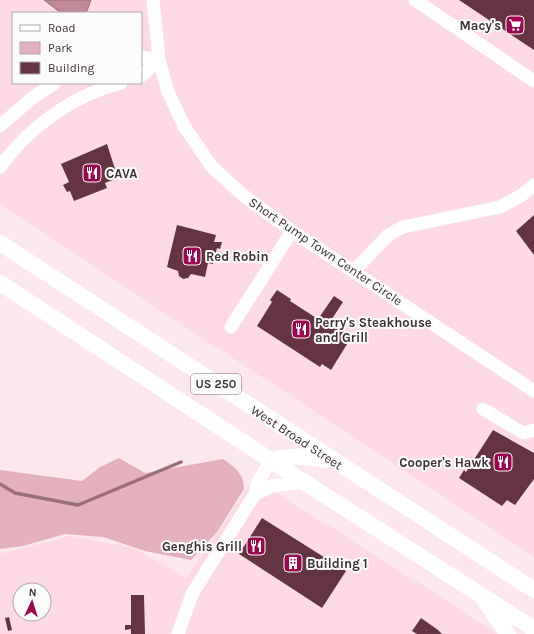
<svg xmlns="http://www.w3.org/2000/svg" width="534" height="634" font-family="Karla,sans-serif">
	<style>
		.built { fill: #fedbe4; fill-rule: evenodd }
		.green { fill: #e5b0be }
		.water { fill: #c08998; stroke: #996f7a }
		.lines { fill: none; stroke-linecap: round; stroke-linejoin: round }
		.stream { stroke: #996f7a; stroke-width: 3.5 }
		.building { fill: #643443 }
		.minor { stroke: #fff; stroke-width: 13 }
		.major { stroke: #fff; stroke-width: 16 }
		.labels { text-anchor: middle; stroke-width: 4; stroke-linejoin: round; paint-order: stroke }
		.shield { fill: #fafbfa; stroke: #776e70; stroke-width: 1 }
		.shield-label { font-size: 12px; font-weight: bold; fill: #3f3135 }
		.poi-label { font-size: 13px; font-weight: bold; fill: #3f3135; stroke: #fafbfa; text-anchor: start }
		.street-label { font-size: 13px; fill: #3f3135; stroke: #fafbfa }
	</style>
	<rect width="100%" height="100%" fill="#fce7ec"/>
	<path class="built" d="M0,0H534V557L0,204ZM13,13H141V83H13Z
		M249,486L279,494L469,615L491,629L495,634H0V554L70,536L134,548L186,578ZM20,590H44V614H20Z"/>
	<path class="green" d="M119,458L145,473L223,459C235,467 244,474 244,489L217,532L191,560L145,551L103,537L65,534L23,546L0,549V470L82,481L100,467Z"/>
	<path class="water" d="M44,0H91L87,11L84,13H61Z"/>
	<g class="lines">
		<path class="stream" d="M0,484L15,493L78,505L181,462"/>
	</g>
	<path class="building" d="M459,0H534V50Z
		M107,144L115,169L117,168L120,177L105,183L107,188L74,201L70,191L67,192L63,185L69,182L61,164Z
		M534,215V255L516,231Z
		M177,225L216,235L214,242H222L220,249L217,248L213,264L208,263L205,277L191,274L188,278L183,279L179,276L178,271L167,267Z
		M277,290L291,299L290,301L318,319L334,296L343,302L328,325L330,326L332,324L345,332L343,337L349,341L331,370L322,364L320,367L257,326L272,302L270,300Z
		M493,430L534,453V479L515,505L507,500L502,506L459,478L464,470L466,472Z
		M262,518L346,571L322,608L239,554Z
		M131,595H144L145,634H131V629L125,630V625H131Z
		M9,617L12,630L8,631L5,618Z
		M421,618L438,630L442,634H417L412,631Z"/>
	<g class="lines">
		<path class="minor" d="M153,0L159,60L168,92L184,126L212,167L244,196L292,231L534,391
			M415,0L534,81
			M141,57L159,60
			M141,76L159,60
			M0,126L32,98L55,83
			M0,167C30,126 72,96 121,83
			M354,271L388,235L403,227L500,207L522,195L534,185
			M231,327L292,231
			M483,409L523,433L534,430
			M255,494L272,486L304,482
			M178,634L192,594L255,494L258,482L270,461"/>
		<path class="major" d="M0,243L534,590
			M0,283L304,482L534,629
			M270,461C290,454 308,457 328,460
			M486,603L508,634"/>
	</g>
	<defs>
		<symbol id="supermarket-square" viewBox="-11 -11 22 22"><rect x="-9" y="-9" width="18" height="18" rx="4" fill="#9d054f" stroke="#fafbfa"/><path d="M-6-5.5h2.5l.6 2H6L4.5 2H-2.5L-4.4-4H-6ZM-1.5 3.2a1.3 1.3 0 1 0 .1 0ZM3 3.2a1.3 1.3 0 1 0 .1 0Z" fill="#fff"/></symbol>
		<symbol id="restaurant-square" viewBox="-11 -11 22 22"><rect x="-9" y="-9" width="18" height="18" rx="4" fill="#9d054f" stroke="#fafbfa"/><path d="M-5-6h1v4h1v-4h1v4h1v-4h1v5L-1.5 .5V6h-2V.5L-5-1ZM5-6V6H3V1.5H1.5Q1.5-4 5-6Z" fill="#fff"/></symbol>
		<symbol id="building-square" viewBox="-11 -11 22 22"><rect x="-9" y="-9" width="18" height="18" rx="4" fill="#9d054f" stroke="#fafbfa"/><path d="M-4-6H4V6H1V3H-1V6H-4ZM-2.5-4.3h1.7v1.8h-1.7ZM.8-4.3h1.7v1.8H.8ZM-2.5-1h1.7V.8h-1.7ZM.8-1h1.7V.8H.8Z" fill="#fff"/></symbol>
	</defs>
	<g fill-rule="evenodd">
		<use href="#supermarket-square" x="504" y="14" width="22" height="22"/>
		<use href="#restaurant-square" x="81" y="162" width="22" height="22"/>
		<use href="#restaurant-square" x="181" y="245" width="22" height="22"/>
		<use href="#restaurant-square" x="290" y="318" width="22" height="22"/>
		<use href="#restaurant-square" x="492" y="451" width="22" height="22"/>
		<use href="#restaurant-square" x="245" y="535" width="22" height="22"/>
		<use href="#building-square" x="282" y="552" width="22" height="22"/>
	</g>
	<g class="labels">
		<rect class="shield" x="191" y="374" width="50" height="20" rx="3"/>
		<g class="shield-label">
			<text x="216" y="388">US 250</text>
		</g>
		<g class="poi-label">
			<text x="501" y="30" text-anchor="end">Macy's</text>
			<text x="106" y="178">CAVA</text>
			<text x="206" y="261">Red Robin</text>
			<text x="315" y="327">Perry's Steakhouse<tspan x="315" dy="15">and Grill</tspan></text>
			<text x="489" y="467" text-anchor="end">Cooper's Hawk</text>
			<text x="242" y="551" text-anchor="end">Genghis Grill</text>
			<text x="307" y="568">Building 1</text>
		</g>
		<g class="street-label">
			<text transform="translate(326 251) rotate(34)" y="5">Short Pump Town Center Circle</text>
			<text transform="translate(297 437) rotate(33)" y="5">West Broad Street</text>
		</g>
	</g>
	<rect x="12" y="12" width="130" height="72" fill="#fafbfa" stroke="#afaaab"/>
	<rect x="20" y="25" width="20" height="6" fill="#ffffff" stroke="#afaaab"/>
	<text x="48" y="32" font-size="12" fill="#3f3135">Road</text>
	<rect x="20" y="42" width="20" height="12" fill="#e5b0be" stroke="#afaaab"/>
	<text x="48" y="52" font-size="12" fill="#3f3135">Park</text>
	<rect x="20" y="62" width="20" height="12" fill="#643443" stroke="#afaaab"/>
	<text x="48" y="72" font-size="12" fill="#3f3135">Building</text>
	<g transform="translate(32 602) rotate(4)"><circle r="19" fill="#fafbfa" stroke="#afaaab"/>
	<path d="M0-3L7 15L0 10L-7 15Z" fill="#9d054f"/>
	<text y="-6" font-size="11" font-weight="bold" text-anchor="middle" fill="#3f3135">N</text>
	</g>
</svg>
